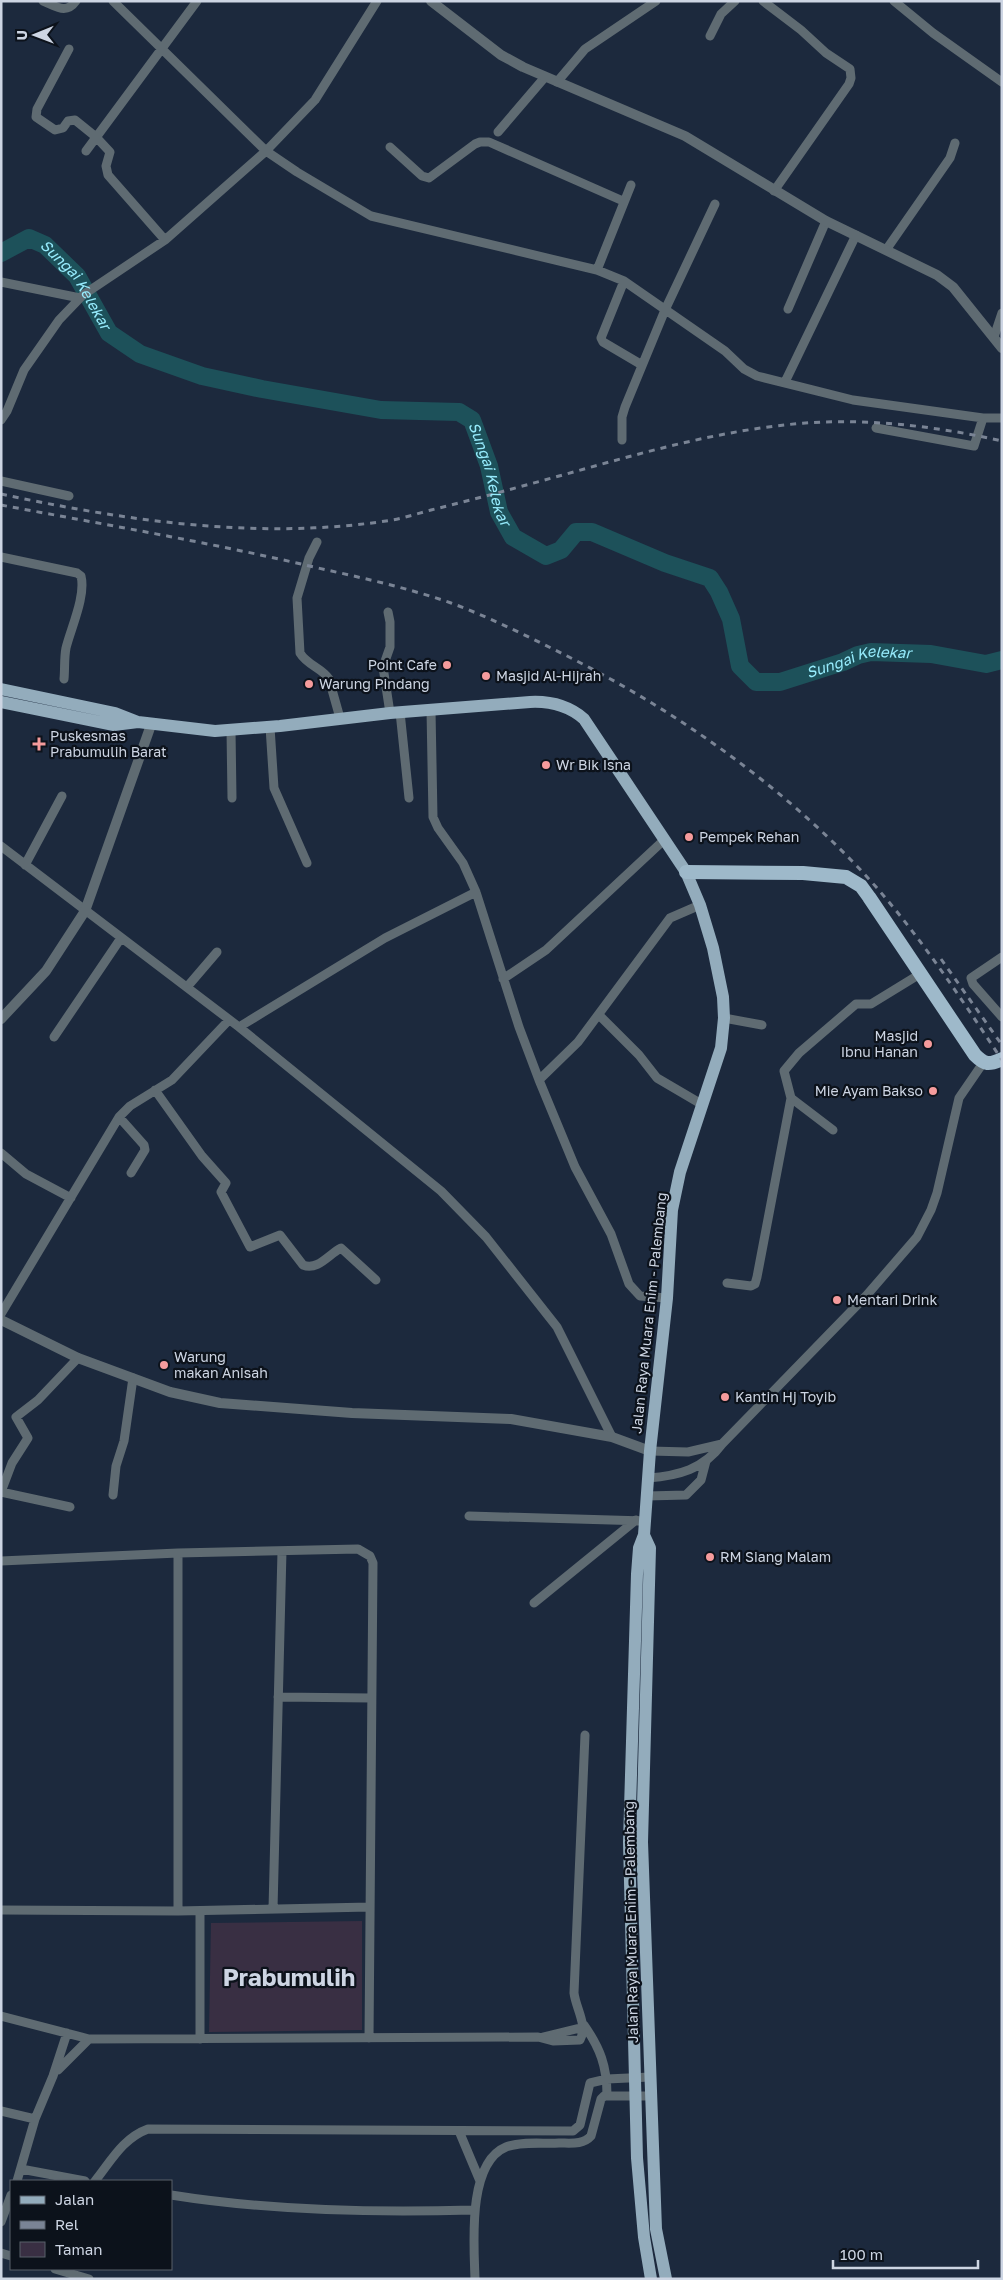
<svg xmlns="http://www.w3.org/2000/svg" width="1003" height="2280" font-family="'Golos Text',sans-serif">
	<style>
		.green { fill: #392f43 }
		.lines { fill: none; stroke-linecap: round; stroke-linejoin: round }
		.river { stroke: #1d515a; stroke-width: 18 }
		.minor { stroke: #5f6b72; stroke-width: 9 }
		.tertiary { stroke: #5f6b72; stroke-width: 10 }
		.primary { stroke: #93acbc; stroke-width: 12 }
		.trunk { stroke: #9eb9ca; stroke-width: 14 }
		.rail { stroke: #7a8495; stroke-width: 3; stroke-dasharray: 6 6; stroke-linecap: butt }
		.poi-dot { fill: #f59b9c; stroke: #0c121b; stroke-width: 2 }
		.labels { text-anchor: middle; stroke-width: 4.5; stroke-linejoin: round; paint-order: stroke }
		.poi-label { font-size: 14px; fill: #cdd5e3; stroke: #0c121b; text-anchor: start }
		.street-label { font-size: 14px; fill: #cdd5e3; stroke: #0c121b }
		.water-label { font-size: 15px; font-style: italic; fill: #96ebfc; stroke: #0c121b }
		.town-label { font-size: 24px; font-weight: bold; fill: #cdd5e3; stroke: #0c121b }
	</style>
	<rect width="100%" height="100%" fill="#1c293d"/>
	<path class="green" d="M362,1921V2030L209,2032L211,1923Z"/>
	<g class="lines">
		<path class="river" id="s1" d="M1,253L29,238L45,245L77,276L109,333L140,354L202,376L262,389L381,410L459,412L472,420L489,466L499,512L513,537L546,556L561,550L576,532H592L665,563L710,578L719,592L731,619L740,666L756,682H780L843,662L858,655L871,652L931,654L986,664L1002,660"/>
		<path class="minor" d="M43,1C56,6 66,15 76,1
			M113,1L266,151L297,172L371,216L597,270L624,281L725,351L744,369L757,376L853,400L983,418H1002
			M763,1L801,30L826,53L850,69L851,78L849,84L774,191
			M894,1L933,33L1002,82
			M710,36L721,14L735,1
			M69,49L37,109L36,117L55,130L63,128L68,121L75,120L96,137L110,152L106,166L108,175L165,240
			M557,82L585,49L656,1
			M498,132L545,77
			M390,147L422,176L429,178L475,144L480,142H489L623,201
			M86,151L197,1
			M886,250L950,158L955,143
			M597,270L631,185
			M624,281L601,338L603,342L642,365
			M1,282L80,298
			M788,309L826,221
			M994,337L1002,313
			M785,382L856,235
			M1,420L7,411L24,370L59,320L83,295L165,240L266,151L315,100L377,1
			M876,428L974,446L983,418
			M622,440V417L625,407L665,310L715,204
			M1,481L69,496
			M317,542L309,558L297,598L300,653C307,665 322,668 329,679L340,718
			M1,557L77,573L81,576C86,596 71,628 66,648C64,658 65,669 64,679
			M388,612L390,622V647L383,667L390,713
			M431,710L433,817L438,828L463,863L476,892L519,1027L539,1080L575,1167L611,1234L629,1284L640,1296L667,1298
			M400,712L409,798
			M270,727L274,788L307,863
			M231,730L232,798
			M1,846L239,1027L441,1191L486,1237L557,1327L612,1437
			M25,865L62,796
			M1002,957L971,978L973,984L1002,1017
			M503,979L546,950L664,840
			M187,987L217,952
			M599,1015L639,1055L657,1078L703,1105
			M724,1018L762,1025
			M239,1027L385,938L476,892
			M54,1037L121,938
			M539,1080L578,1042L670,918L700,905
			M155,1090L202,1156L226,1183L221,1192L250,1247L280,1235L303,1265C318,1271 329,1254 341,1248L376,1280
			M791,1098L833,1130
			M119,1117L144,1145L145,1150L131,1173
			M1,1153L26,1174L71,1198
			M727,1283L751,1286L755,1284L757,1277L791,1098L784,1071L799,1053L856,1004H871L920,974
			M1,1314L119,1117L130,1106L172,1080L229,1020
			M650,1451L688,1452L722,1444
			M648,1478C678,1476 704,1469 722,1444L866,1296L917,1237L931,1210L937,1193L959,1098L983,1063
			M1,1492L12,1463L28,1438L16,1417L38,1400L78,1358
			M1,1492L70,1507
			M113,1495L116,1466L124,1441L133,1378
			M647,1496L686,1495L701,1480L706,1461
			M469,1516L645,1521
			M1,1561L178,1553L358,1549L370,1556L373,1563L369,2038
			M534,1603L636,1520
			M278,1697L371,1698
			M273,1909L282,1551
			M1,1910L178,1911L370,1907
			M178,1911V1553
			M1,2016L89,2039L538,2037L553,2041L580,2040C588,2025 576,2009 574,1993L585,1735
			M584,2025C600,2048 607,2066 607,2095
			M543,2037L584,2027
			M200,2039V1911
			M58,2070L89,2039
			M1,2111L35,2119
			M459,2131L480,2181
			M21,2169L85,2181
			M17,2181L35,2119L53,2076L67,2033
			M95,2181C111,2161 123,2138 148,2129L573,2131L580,2125L590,2083L607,2079L650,2077
			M171,2195C271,2211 372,2213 473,2210
			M1,2222L11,2195
			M1,2253L11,2256
			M55,2269L89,2279
			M475,2279C474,2245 467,2163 506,2147C521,2141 543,2144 559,2143C571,2143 583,2145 591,2136L601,2099L604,2096H651"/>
		<path class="tertiary" d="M431,1L501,55L523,67L685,136L826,221L937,275L953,287L1002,348
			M1,1019L46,971L85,911L151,725
			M1,1320L78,1358L170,1392L220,1403L352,1413L511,1419L612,1437L650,1451"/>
		<path class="primary" d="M1,689L115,713L138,722L215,731L280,726L390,713L530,702C550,701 569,706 584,719L686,872L700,905L713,948L723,997L724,1018L721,1048L680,1172L672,1210L667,1298L650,1451L644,1535L639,1548L637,1574L629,1842L637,2158L644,2237L651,2279
			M1,702L114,725L138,722
			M644,1535L650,1548L642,1842L656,2229L666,2279"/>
		<path class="trunk" d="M686,872L803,873L846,877L861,886L869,897L975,1055C985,1065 989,1065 1002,1059"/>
		<path class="rail" d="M1,494C127,521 258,540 386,521C401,519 416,514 431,510C464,502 497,493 530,484C626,458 724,426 824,422C883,420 945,428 1002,441
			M1,505C107,525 213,543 318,568C363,578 408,588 451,603C486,616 521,633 555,650C663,703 766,773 851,860C909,919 956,991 1002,1060
			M941,959L1002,1045"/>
	</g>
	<g class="poi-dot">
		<circle cx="447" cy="665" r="5"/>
		<circle cx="486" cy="676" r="5"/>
		<circle cx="309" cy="684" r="5"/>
		<path d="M36.5 736.5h5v5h5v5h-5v5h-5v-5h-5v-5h5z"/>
		<circle cx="546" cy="765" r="5"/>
		<circle cx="689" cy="837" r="5"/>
		<circle cx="928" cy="1044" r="5"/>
		<circle cx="933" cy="1091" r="5"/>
		<circle cx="837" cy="1300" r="5"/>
		<circle cx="164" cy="1365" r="5"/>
		<circle cx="725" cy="1397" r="5"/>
		<circle cx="710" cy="1557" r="5"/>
	</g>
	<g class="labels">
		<g class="poi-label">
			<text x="437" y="670" text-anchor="end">Point Cafe</text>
			<text x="496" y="681">Masjid Al-Hijrah</text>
			<text x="319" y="689">Warung Pindang</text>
			<text x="50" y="741">Puskesmas<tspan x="50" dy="16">Prabumulih Barat</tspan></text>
			<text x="556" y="770">Wr Bik Isna</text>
			<text x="699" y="842">Pempek Rehan</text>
			<text x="918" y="1041" text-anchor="end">Masjid<tspan x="918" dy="16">Ibnu Hanan</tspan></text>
			<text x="923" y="1096" text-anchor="end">Mie Ayam Bakso</text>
			<text x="847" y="1305">Mentari Drink</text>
			<text x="174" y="1362">Warung<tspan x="174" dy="16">makan Anisah</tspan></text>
			<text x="735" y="1402">Kantin Hj Toyib</text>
			<text x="720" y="1562">RM Siang Malam</text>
		</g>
		<g class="street-label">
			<text transform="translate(649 1313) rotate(-84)" y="5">Jalan Raya Muara Enim - Palembang</text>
			<text transform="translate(631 1922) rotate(-91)" y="5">Jalan Raya Muara Enim - Palembang</text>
		</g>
		<g class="water-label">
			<text dy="5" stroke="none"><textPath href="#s1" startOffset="100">Sungai Kelekar</textPath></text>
			<text dy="5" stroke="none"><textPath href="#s1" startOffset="595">Sungai Kelekar</textPath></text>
			<text dy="5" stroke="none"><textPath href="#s1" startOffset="1106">Sungai Kelekar</textPath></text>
		</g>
		<g class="town-label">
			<text x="289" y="1986">Prabumulih</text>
		</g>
	</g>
	<rect width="1003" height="2280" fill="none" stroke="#cdd5e3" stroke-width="5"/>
	<rect x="10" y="2180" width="162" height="90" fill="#0c121b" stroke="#59606b"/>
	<rect x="20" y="2196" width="25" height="8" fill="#93acbc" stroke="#59606b"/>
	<text x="55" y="2205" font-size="15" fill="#cdd5e3">Jalan</text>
	<rect x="20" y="2221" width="25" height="8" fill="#7a8495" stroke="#59606b"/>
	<text x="55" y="2230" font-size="15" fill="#cdd5e3">Rel</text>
	<rect x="20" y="2242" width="25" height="15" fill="#392f43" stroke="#59606b"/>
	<text x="55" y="2255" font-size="15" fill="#cdd5e3">Taman</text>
	<g transform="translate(35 35) rotate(269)" stroke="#0c121b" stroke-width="4" paint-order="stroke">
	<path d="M0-4L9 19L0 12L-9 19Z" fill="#cdd5e3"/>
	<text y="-8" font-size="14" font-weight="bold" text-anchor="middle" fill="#cdd5e3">U</text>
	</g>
	<path d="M833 2260v8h145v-8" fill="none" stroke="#cdd5e3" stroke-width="2.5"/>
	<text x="840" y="2260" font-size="15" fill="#cdd5e3" stroke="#0c121b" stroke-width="4" paint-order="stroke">100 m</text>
</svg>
